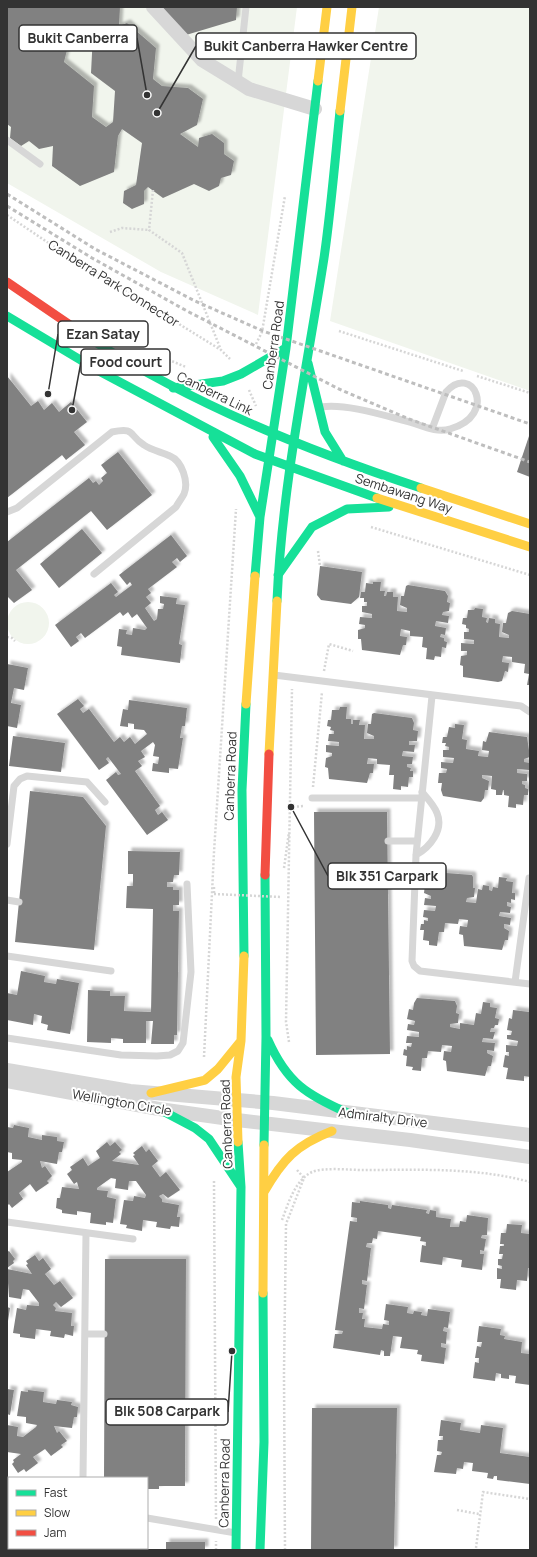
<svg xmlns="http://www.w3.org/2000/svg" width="537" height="1557" font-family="Manrope,sans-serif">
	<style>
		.green { fill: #f1f5ed }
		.building { fill: #818181; fill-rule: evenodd; filter: url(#shadow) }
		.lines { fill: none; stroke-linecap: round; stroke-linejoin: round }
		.path { stroke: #d6d6d6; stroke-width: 2.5; stroke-dasharray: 2 2; stroke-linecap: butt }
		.lane { stroke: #d7d7d7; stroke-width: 7 }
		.street { stroke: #d7d7d7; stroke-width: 14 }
		.fast { stroke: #16e098; stroke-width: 9 }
		.slow { stroke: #ffcf43; stroke-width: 9 }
		.jam { stroke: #f24e42; stroke-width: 9 }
		.rail { stroke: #bebebe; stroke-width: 3; stroke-dasharray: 4 3; stroke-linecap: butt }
		.path-bridge { stroke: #d6d6d6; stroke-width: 2.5; stroke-dasharray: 2 2; stroke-linecap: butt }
		.labels { text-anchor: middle; stroke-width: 4; stroke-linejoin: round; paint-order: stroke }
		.street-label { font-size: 13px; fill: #333; stroke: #fff }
		.leader { fill: none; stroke: #333; stroke-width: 1.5 }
		.callout-dot { fill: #333; stroke: #fff; stroke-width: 1.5 }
		.callout { fill: #fff; stroke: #333; stroke-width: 1.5 }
		.callout-label { font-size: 14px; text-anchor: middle; font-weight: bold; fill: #333 }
	</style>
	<defs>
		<filter id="shadow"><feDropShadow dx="3.5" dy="-3.5" stdDeviation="1" flood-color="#0004"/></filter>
	</defs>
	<rect width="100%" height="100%" fill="#fff"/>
	<path class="green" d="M7,7H297L258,315L161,272L7,183Z
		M379,7H530V391L330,321Z
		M7 623a21 21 0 1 1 42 0a21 21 0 1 1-42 0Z"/>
	<path class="building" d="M7,7H120L119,26L127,23L156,48L153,79L162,86L188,88L203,99L197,125L180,134L198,147L199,138L212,134L224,143V154L234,161L231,175L221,178L219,186L209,191L194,184L163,198L148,187L144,191V204L132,209L123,203L124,191L136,185L142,143L122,129L118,136L114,172L80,186L52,166L53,146L39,149L29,141L21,146L10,138L11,127L7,124ZM93,34L91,73L115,91L113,122L106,127L92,117L94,86L64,62L70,38Z
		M162,7H237L236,20L186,35Z
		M7,376L31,406L38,401L44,410L52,403L59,412L71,402L87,422L74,432L85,445L66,460L62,455L7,498Z
		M530,433V477L517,472Z
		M118,452L152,495L107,530L91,511L16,570L32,590L14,603L7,596V542L89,478L93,483L96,481L99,485L103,481L101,478L107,473L101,465Z
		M82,529L102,553L59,588L40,564Z
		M171,535L187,556L180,562L177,558L172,562L177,567L148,589L151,593L146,597L151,603L145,608L154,621L157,619L158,609H163L164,604L160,603V596L177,598L176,604L185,605L179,644L182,645L180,663L121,655L122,647L117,646L119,629L127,630L126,634L132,635L133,628L145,630L147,628L137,614L132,618L128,612L123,616L120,612L85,638L81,633L76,637L79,641L71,647L55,625L111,583L118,592L114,595L116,597L132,585L130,582L127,585L119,575Z
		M320,566L362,572L359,597L351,604L321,600L317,595Z
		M373,582H381L380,591H385L384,596H386L387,592H393V597H398L397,611L407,612V608L400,605L401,596H404L406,586L408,585L445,591L448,596L447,602L450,603L449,611L443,612L442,615L449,616L448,623L436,621L435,626L446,628L445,635L441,634L440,637L444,638V641L447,642L446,648L442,647L441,657L435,656L434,660L426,659L427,648L422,647L423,637L410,636V631L401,629L400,636L407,637L406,645H403L400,655L362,650L361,639H358V630L365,628V625L359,624L360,617L372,618V614L362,612V606H367V602H364V598H360L361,592H365L366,583L373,584Z
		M475,608L483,609L482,617L487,618L486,622L488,623L489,618L495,619V623L500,624L499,637L509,638V635L502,632L503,623H506L508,613L512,611L530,614V685H527L529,674L524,673L525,664L512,662V657L503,656L502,662L509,663L508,672L505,671L502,681L498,682L463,677V666L460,665L461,656L467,655V651H461V643L474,644V640L464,639V632H469V629L466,628V625L462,624L463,618H467L468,610H474Z
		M7,664L28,668L24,690L14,688L11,703L21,705L17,728L7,726Z
		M78,699L84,706L80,709L83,713L89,709L114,742L120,737L124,742L130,737L135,744L147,734L144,730L134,729V724L128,723V727L120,726L123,709L128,710L129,700L187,708L185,726H182L180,738H183L178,769L169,768V773L152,771L153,763L158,764L159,757L153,756L155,745L153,742L141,751L145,757L138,761L142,766L135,771L160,806L155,810L158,815L162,812L168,820L147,835L106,780L116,772L118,775L121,774L108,757L106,759L109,763L99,770L57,714Z
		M340,707H347L346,719H351V724H353V720H360L359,725H365L364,739H374V736L367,733L368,724H371L372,714L374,713L412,718L414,723L413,730L418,731L417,741H409V745H415L414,752L403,751L402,756L413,757L412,764H407V767L411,768L410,771H413V777H409L408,787L401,786V790L393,789L394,775H389L390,765L377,764V759L368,758L367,764H374L373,773H370L367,783L329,779L328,768L325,767L326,758L332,756V753L326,752V745L339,746V742L328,741L329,734H334V731L330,730L331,727L327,726L328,720H331L332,710H339Z
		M455,724L464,725L462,739L467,740L466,749L479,751L478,756L488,757L489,751L482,750L483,741L486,742L489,732L527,737L530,757L524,759V762L530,763L529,770L517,769V773L527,774V781H522V784L525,785V788L528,789V795H524L523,805L516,804V808L508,807L509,796L504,795V790H503L502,795H496V790L491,789L492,776L482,775V778L489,781L488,790H485L484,798L481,802L443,796L441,790L442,783H438L439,773H446L447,769L441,768V762L453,763L454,758L443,757V750H449V747L445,746L446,743H442L443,737H447L449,727L455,728Z
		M13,736L65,743L61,772L9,766Z
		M30,791L83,797L106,826L94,950L15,942Z
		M314,812H387L390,1054L316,1055Z
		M128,851L180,852L179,875H174L173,882H167V887H173V890H179V905H173V911H179L177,1035H174V1044H151L153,1021H146V1043H123V1039L111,1038V1043L87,1042L88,990L110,991V996H125L124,1011L151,1012L153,909L126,908L127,886H133V874H128Z
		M433,872L472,875L473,877V888H475L474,897L467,898L466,902L476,903L478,889L482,890L483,885L489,886V890L492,891L493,887L498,888L499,877L507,878L506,881L513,882L512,893H515V900L511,899V903L507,902V906L511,907L510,913L500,912L499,916L511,918L510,925L504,924V928L509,931L508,940H505L502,950L464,946L463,935L459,934L460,926L467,927L468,920L459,919L458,924L445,923L444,932H439L437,946L429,945V941L423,940L424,930H420L421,924H424V920L428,921V918L423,917L424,910L435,911L436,906L424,905L425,898L431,899V896L424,893L425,884H430V877Z
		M21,971L45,976L44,982L56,984L57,979L79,983L70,1034L47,1030L48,1025L41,1023L42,1016L34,1014L33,1025L7,1020V993L17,995Z
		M417,998L455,1001L457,1006L456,1013L459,1014L458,1023L450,1024V1027L460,1029V1023L474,1025L476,1013L481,1014L483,1002L490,1003V1007L497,1008L495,1018L499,1019L498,1025H495L494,1028H491L490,1032H495L493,1039L483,1038L482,1042L495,1043L494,1051L487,1050V1053L493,1056L491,1066H488L485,1076L447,1071L446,1061L443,1060L444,1051L451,1052L452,1046L442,1045L441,1052L428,1051L427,1058H422L421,1071L412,1070L413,1067L406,1066L407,1056L403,1055L404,1049L407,1050V1046L411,1047L412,1043H406L407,1036L419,1037V1032L407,1030L408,1024L414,1025L415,1021L407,1019L409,1009L413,1010L414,1003Z
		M513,1010L529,1012L530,1077L524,1076V1081L506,1079L508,1068L503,1067L505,1055L509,1056V1052H506V1045L517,1046L518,1041L507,1039V1035H511L512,1031L507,1030L509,1018L512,1019Z
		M14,1125L29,1128L28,1137L42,1140V1135L57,1137V1141L64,1142L62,1152H59L57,1164L40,1161L42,1168L45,1166L52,1176L47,1181L49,1183L36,1192L30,1184L19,1193L23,1199L12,1208L9,1204L7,1206V1172L22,1162V1160L12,1159V1153L7,1152V1127L13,1128Z
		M107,1142L110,1146L115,1142L122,1150L119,1152L121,1154L112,1161L139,1165L133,1156L135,1155L133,1153L142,1146L146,1152L149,1149L158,1161L152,1166L160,1177L166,1172L180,1190L168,1198L163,1194L159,1196L162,1199V1202L179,1205L177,1217H180L179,1227L171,1226L170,1229L156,1227L157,1222L143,1220L142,1231L126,1228L127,1225L120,1224L124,1200L133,1201L134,1196L145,1198L146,1195L136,1181H129L128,1190L115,1188L116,1179L111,1178L97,1188V1190L108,1191L107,1197L116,1199L113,1223L106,1222V1225L90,1223L91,1213L77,1211V1215L62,1213V1210L56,1208L57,1198H60L62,1187L79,1189L77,1182L74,1184L67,1174L72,1170L70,1167L83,1158L88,1166L100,1158L96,1151Z
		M360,1201L388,1205V1208L391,1209L392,1205L427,1210L426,1213L429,1214L430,1210L436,1211V1217L451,1219L450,1227H459L460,1221L466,1222L467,1215L488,1218L487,1235H482L481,1238L486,1239L484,1251L480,1250V1254H484L482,1270L461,1267L462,1260L443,1257L442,1265L420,1262L422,1245L426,1246V1242L420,1241L421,1237L378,1231L377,1239L373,1238L372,1243H367L366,1247L371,1248L367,1281L362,1280V1284L367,1285L364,1309L359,1308V1313H363L362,1319H365L364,1327L382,1329L383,1324L389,1325V1321L384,1320L386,1304L408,1307L407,1313L413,1314L414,1311L422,1312L421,1315L427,1316L428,1309L450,1312L448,1328L444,1327L443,1331L447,1332L446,1344L441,1343V1347L446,1348L444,1364L421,1361L422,1355L417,1354L418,1350L400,1348L402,1337L393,1336L390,1356H384V1351L381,1350L380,1355L333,1348L335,1334H342L343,1331L335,1330L350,1221L357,1222V1218L351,1217L352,1202L360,1203Z
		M507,1224L522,1225L521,1233L530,1234V1268H528L527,1281L517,1280L516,1290L500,1288L501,1279H497V1268L502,1269V1266L498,1265V1259H502L503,1254H499L500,1246H504V1244H500L501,1233H506Z
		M9,1251L15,1259L13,1261L14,1263L7,1268V1252Z
		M35,1255L39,1261L43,1258L51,1269L45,1274L54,1285L60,1281L73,1298L61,1307L56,1302L53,1305L56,1308L55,1311L72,1313L71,1326H74L73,1336L65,1334L64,1338L50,1336L51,1331L36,1329L35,1339L20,1337V1334L13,1333L17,1308L26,1310L27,1305L39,1306V1303L29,1290L23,1289L21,1299L9,1297L7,1269L32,1274L26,1265L28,1264L26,1261Z
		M105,1259H186L185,1486H159V1489H147V1478H104Z
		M7,1307L10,1308L8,1321H7Z
		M479,1326L501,1329L500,1335L505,1336L504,1339L522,1342L521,1353L530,1354V1385L515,1383L516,1376L509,1375V1379L501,1378V1374L496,1373L495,1381L473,1378L475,1362L479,1363V1358H475L477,1346L481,1347L482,1342H477Z
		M7,1389L14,1390L10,1415L7,1414Z
		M28,1390L44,1392L43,1402L56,1404L57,1400L72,1402L71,1405L78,1407L77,1417H74L72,1428L54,1426L57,1433L59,1431L67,1441L61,1445L63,1447L51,1456L45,1449L33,1457L38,1463L26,1472L24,1469L18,1473L12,1464L14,1462L13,1460L21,1454L7,1452V1425L18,1427L17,1436L23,1437L36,1427L37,1425L26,1423V1417L17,1416L21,1391L28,1392Z
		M312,1408H397L394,1550H311Z
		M441,1420L461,1423L460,1430L480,1433L481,1425L503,1428L500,1453L530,1457V1484L497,1480V1476H494L493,1479L487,1478L488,1473L472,1471L473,1463L464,1462L463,1469L457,1468L456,1474L434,1472L437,1455H441L442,1452L437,1451L438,1440H443V1436H439Z
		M7,1524H9V1547H7Z
		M166,1542H205V1550H166Z
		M23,1548H54L53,1550H30Z
		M86,1548H124V1550H86Z"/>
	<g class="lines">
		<path class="path" d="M153,190L149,230L182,253L221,350
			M7,215L53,246L221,350L230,359
			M110,232L122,228L149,230
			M339,331L463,371
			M256,344L262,332L285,196
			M150,352L186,367
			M477,376L530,393
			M249,390L256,406
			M371,527L530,575
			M318,551L320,566
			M7,637L12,638L15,641
			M324,671L329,644L353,651
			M313,787L322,692
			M291,809V807L304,806
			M284,868L289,832
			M214,887V894
			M289,1042L286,1022L292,689
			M204,1057L214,852L236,509
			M214,1181L216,1520
			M282,1220C288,1204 295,1180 312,1172C324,1167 350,1170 363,1170C419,1170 476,1167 530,1182
			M457,1510L479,1514
			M476,1548L483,1492L530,1499
			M216,1550V1541
			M285,1550L284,1373L286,1224L304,1178L297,1170"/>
		<path class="lane" d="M238,82L246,7
			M7,140L40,164
			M321,407C344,403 383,415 406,421C419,424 436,434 450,429C499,415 472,362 446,392L432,429
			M7,512L17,508L112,432C136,427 128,435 144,445C151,450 161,452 170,456C182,461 189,482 184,494C182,498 178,503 176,507L94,574
			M274,675L521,706L530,712
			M432,696L416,855L412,961L414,966L420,971L530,984
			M312,798H422
			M388,841H417
			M7,844L14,786L20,779L27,776L87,782L105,802
			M416,855C430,847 444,830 437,813C434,805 428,799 422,792
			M7,900L19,902
			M7,956L111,971
			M515,982L529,878
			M7,1038L121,1055L157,1056L170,1055L178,1051L183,1043L191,972L187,884
			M7,1222L133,1239
			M85,1334H104
			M83,1478L86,1233
			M7,1494H9
			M147,1518L236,1533"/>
		<path class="street" d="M153,7L202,60L238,82L249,89L315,109
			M7,1070L130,1091L273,1103L530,1135
			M7,1081L159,1109L237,1120L410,1140L530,1157"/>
		<path class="fast" d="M7,316L99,371L255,454L377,498
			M92,340C195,405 306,450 421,488
			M308,363L325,432L343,461
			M173,388L223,381L241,374L286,348
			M213,437L240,476L260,517
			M278,575L312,527L347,509L389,507
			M255,576L260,517L286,348L318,81
			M277,601C282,486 306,373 324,258C331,210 335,160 340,111
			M244,956L242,790L246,704
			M268,1040C287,1083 307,1095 348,1113
			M159,1109L195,1128L209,1139L241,1187
			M264,1145L266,1037L265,875
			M236,1550L241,1187L238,1142
			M260,1550L264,1442L263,1293"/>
		<path class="slow" d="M318,81L327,7
			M340,111L352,7
			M421,488L530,524
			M377,498L530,547
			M246,704L255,576
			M269,754L277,601
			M151,1093L205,1080L218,1069L240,1042
			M238,1142L236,1077L241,1041L244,956
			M264,1192C283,1159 296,1145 332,1131
			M263,1293L264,1145"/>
		<path class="jam" d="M7,282L92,340
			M265,875L269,754"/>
		<path class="rail" d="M7,194L95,249L195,301L263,331L530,424
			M7,206L92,258L187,311L339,389L409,419L530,462"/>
		<path class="path-bridge" d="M214,894L281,897"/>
	</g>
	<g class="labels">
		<g class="street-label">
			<text transform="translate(114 283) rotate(32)" y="5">Canberra Park Connector</text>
			<text transform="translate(273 345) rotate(-82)" y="5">Canberra Road</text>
			<text transform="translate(215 393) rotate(26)" y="5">Canberra Link</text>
			<text transform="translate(404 493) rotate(18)" y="5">Sembawang Way</text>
			<text transform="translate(230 776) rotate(-88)" y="5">Canberra Road</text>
			<text transform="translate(122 1102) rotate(10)" y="5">Wellington Circle</text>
			<text transform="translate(383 1117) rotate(7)" y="5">Admiralty Drive</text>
			<text transform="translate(226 1124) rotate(-92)" y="5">Canberra Road</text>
			<text transform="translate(224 1483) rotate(-89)" y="5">Canberra Road</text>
		</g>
	</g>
	<path class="leader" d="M147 95L137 38M157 113L196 46M48 394L58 334M72 410L81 362M291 807L328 876M232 1351L228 1412"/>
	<g class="callout-dot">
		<circle cx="147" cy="95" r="4"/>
		<circle cx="157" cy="113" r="4"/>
		<circle cx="48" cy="394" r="4"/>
		<circle cx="72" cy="410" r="4"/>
		<circle cx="291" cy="807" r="4"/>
		<circle cx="232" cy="1351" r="4"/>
	</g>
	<g class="callout">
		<rect x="19" y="25" width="118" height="26" rx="4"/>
		<rect x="196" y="33" width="220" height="26" rx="4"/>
		<rect x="58" y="321" width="90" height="26" rx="4"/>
		<rect x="81" y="349" width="89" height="26" rx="4"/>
		<rect x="328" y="863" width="118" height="26" rx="4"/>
		<rect x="106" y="1399" width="122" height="26" rx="4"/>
	</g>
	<g class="callout-label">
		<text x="78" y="43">Bukit Canberra</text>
		<text x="306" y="51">Bukit Canberra Hawker Centre</text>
		<text x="103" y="339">Ezan Satay</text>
		<text x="126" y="367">Food court</text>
		<text x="387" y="881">Blk 351 Carpark</text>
		<text x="167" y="1416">Blk 508 Carpark</text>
	</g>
	<rect width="537" height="1557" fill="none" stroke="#333333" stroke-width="16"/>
	<rect x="8" y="1477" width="140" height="72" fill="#ffffff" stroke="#adadad"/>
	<rect x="16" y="1490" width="20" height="6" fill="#16e098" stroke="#adadad"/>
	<text x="44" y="1497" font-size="12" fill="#333333">Fast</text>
	<rect x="16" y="1510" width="20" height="6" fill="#ffcf43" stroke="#adadad"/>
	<text x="44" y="1517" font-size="12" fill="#333333">Slow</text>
	<rect x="16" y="1530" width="20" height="6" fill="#f24e42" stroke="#adadad"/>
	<text x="44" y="1537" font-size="12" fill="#333333">Jam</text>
</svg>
